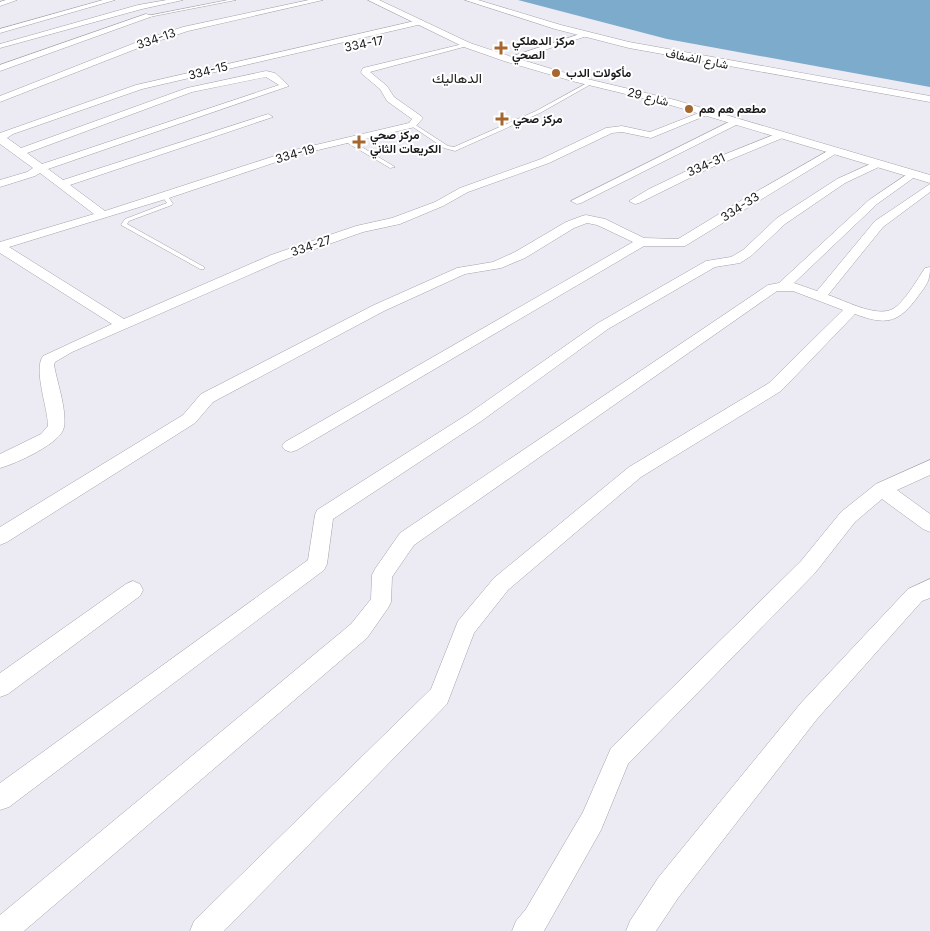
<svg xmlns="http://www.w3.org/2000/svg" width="930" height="931" font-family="Inter,Vazirmatn,sans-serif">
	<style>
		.water { fill: #7dabcb }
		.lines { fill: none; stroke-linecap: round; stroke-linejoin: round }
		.service-casing { stroke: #a2a2aa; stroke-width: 1 }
		.minor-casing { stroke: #a2a2aa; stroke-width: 1 }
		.tertiary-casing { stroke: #a2a2aa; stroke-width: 1 }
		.service { fill: #fff; fill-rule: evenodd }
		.minor { fill: #fff; fill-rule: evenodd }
		.tertiary { fill: #fff; fill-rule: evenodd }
		.poi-dot { fill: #a6662f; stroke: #fff; stroke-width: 2 }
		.labels { text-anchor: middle; stroke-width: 4; stroke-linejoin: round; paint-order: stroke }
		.far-street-label { font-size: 12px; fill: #1a191c; stroke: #fff }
		.far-poi-label { font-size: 12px; font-weight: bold; fill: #1a191c; stroke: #fff; text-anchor: start }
		.far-neighbourhood-label { font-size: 14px; fill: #1a191c; stroke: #fff }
	</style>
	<rect width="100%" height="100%" fill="#ecebf4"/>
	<path class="water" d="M518,0H930V87L667,39Z"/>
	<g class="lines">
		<defs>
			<path id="service" d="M228,0H236L149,17L147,16Z
				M589,82L593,83L540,113L455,151L444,148L410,125L414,124L448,146L454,147L536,111Z
				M346,140H350L395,167L390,168L346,142Z
				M163,195H167L173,204L172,205L129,221L127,224L204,267V269H200L121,225L125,219L167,203L162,196Z"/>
			<path id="minor" d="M6,0H17L0,6V2Z
				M103,0H115L0,33V29Z
				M167,0H183L142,9L0,48V44L138,5Z
				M309,0H323L188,31L146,45L0,102V96L140,41L183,27Z
				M146,14L153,16L0,71V65Z
				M419,20H422V24L142,89L13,134L7,138L21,148L187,88L266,71L275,73L289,86L48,169L63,180L265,115L268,114L273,117L70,185L105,211L290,151L409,123L412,119L387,101L380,89L362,74L361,72L363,68L467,43L471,45L370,72L387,86L394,97L421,116L423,118L415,127L297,155L169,198L9,247L124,319L271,255L356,226L392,218L435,202L460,188L541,159L606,128L622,126L650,132L704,111L707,110L712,113L651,138L622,132L612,133L549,163L468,192L443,206L400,224L363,232L281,261L72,352L55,362L54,365C57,382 67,410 64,427C62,443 15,464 0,468V454L41,434L48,426C48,408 33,370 43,356L112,324L0,253V242L94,214L40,173L35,176L0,187V180L27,172L33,168L0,144V133L136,85ZM266,77L279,85L42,164L27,153L192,92Z
				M583,33L590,35L511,61L504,59Z
				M735,119L740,122L738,124L581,203L577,204L571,201Z
				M781,132L786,135L785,137L710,168L639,203L635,204L629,201L649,189L703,163Z
				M833,148L838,151L837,153L685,246H644L297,450L291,452L285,450L282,446L285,442L633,242L597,225L587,223L574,228L525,258L501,268L465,274L384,311L213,402L195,423L7,542L0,545V527L183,415L201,394L374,305L457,268L493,262L515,252L566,222L582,216L586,215L605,219L644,238L678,239L747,197Z
				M877,161L881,162L882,164L881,166L845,183L785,224L751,256L740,263L715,267L608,329L480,422L333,519L327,564L324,570L9,807L0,810V783L308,560L315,515L317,510L468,414L598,323L706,261L731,257L743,250L777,218L837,179Z
				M912,171L917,174L916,176L877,204L794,283L817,291L875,221L930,184V192L883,227L828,295C847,301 881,321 897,306C908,296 917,280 925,268L930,267C930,281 927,284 919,295C899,323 887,326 855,314L781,391L641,477L508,590L474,633L447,704L224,931H190L194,921L431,689L458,621L494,578L629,467L769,383L843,310L793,291H777L414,545L392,577L391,602L388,608L367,638L24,931H0V915L351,624L371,599L372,575L375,569L400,533L768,285L779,283L869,200Z
				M930,460V475L897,490L930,514V532L923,529L882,499L855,522L815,573L628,764L601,830L544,931H512L516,921L526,909L583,812L611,748L801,561L841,512L876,484Z
				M930,579V598L922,601L817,719L678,898L656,931H626L630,921L658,878L801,703L908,589Z
				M133,581L140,584L143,590L140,596L8,694L0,697V673L126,584Z"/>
			<path id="tertiary" d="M368,0H379L470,43L512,57L579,77L675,100L930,175V183L667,104L572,81L504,61L464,47Z
				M465,0H478L561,25L629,42L930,96V102L629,48L555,29Z"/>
		</defs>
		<use href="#service" class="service-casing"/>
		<use href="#minor" class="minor-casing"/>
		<use href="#tertiary" class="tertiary-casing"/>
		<use href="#service" class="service"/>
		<use href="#minor" class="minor"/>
		<use href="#tertiary" class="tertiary"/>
	</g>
	<g class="poi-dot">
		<path d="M498.5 40.5h5v5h5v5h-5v5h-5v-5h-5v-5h5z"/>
		<circle cx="556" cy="73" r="5"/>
		<circle cx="689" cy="109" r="5"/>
		<path d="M499.5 111.5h5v5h5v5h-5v5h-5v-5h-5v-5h5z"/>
		<path d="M356.5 134.5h5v5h5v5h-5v5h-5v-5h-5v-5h5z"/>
	</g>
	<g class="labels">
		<g class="far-street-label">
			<text transform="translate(156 39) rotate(-19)" y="4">334-13</text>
			<text transform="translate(364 44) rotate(-11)" y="4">334-17</text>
			<text transform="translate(697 59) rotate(11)" y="4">شارع الضفاف</text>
			<text transform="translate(208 71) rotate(-14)" y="4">334-15</text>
			<text transform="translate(648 97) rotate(14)" y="4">شارع 29</text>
			<text transform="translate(295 154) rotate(-16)" y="4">334-19</text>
			<text transform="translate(706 165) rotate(-24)" y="4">334-31</text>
			<text transform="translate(740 207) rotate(-33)" y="4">334-33</text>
			<text transform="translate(311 246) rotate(-19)" y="4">334-27</text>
		</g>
		<g class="far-poi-label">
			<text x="512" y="45">مركز الدهلكي<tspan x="512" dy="14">الصحي</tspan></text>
			<text x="566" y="77">مأكولات الدب</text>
			<text x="699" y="113">مطعم هم هم</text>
			<text x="513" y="123">مركز صحي</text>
			<text x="370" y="139">مركز صحي<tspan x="370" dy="14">الكريعات الثاني</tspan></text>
		</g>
		<g class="far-neighbourhood-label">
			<text x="457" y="83">الدهاليك</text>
		</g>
	</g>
</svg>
